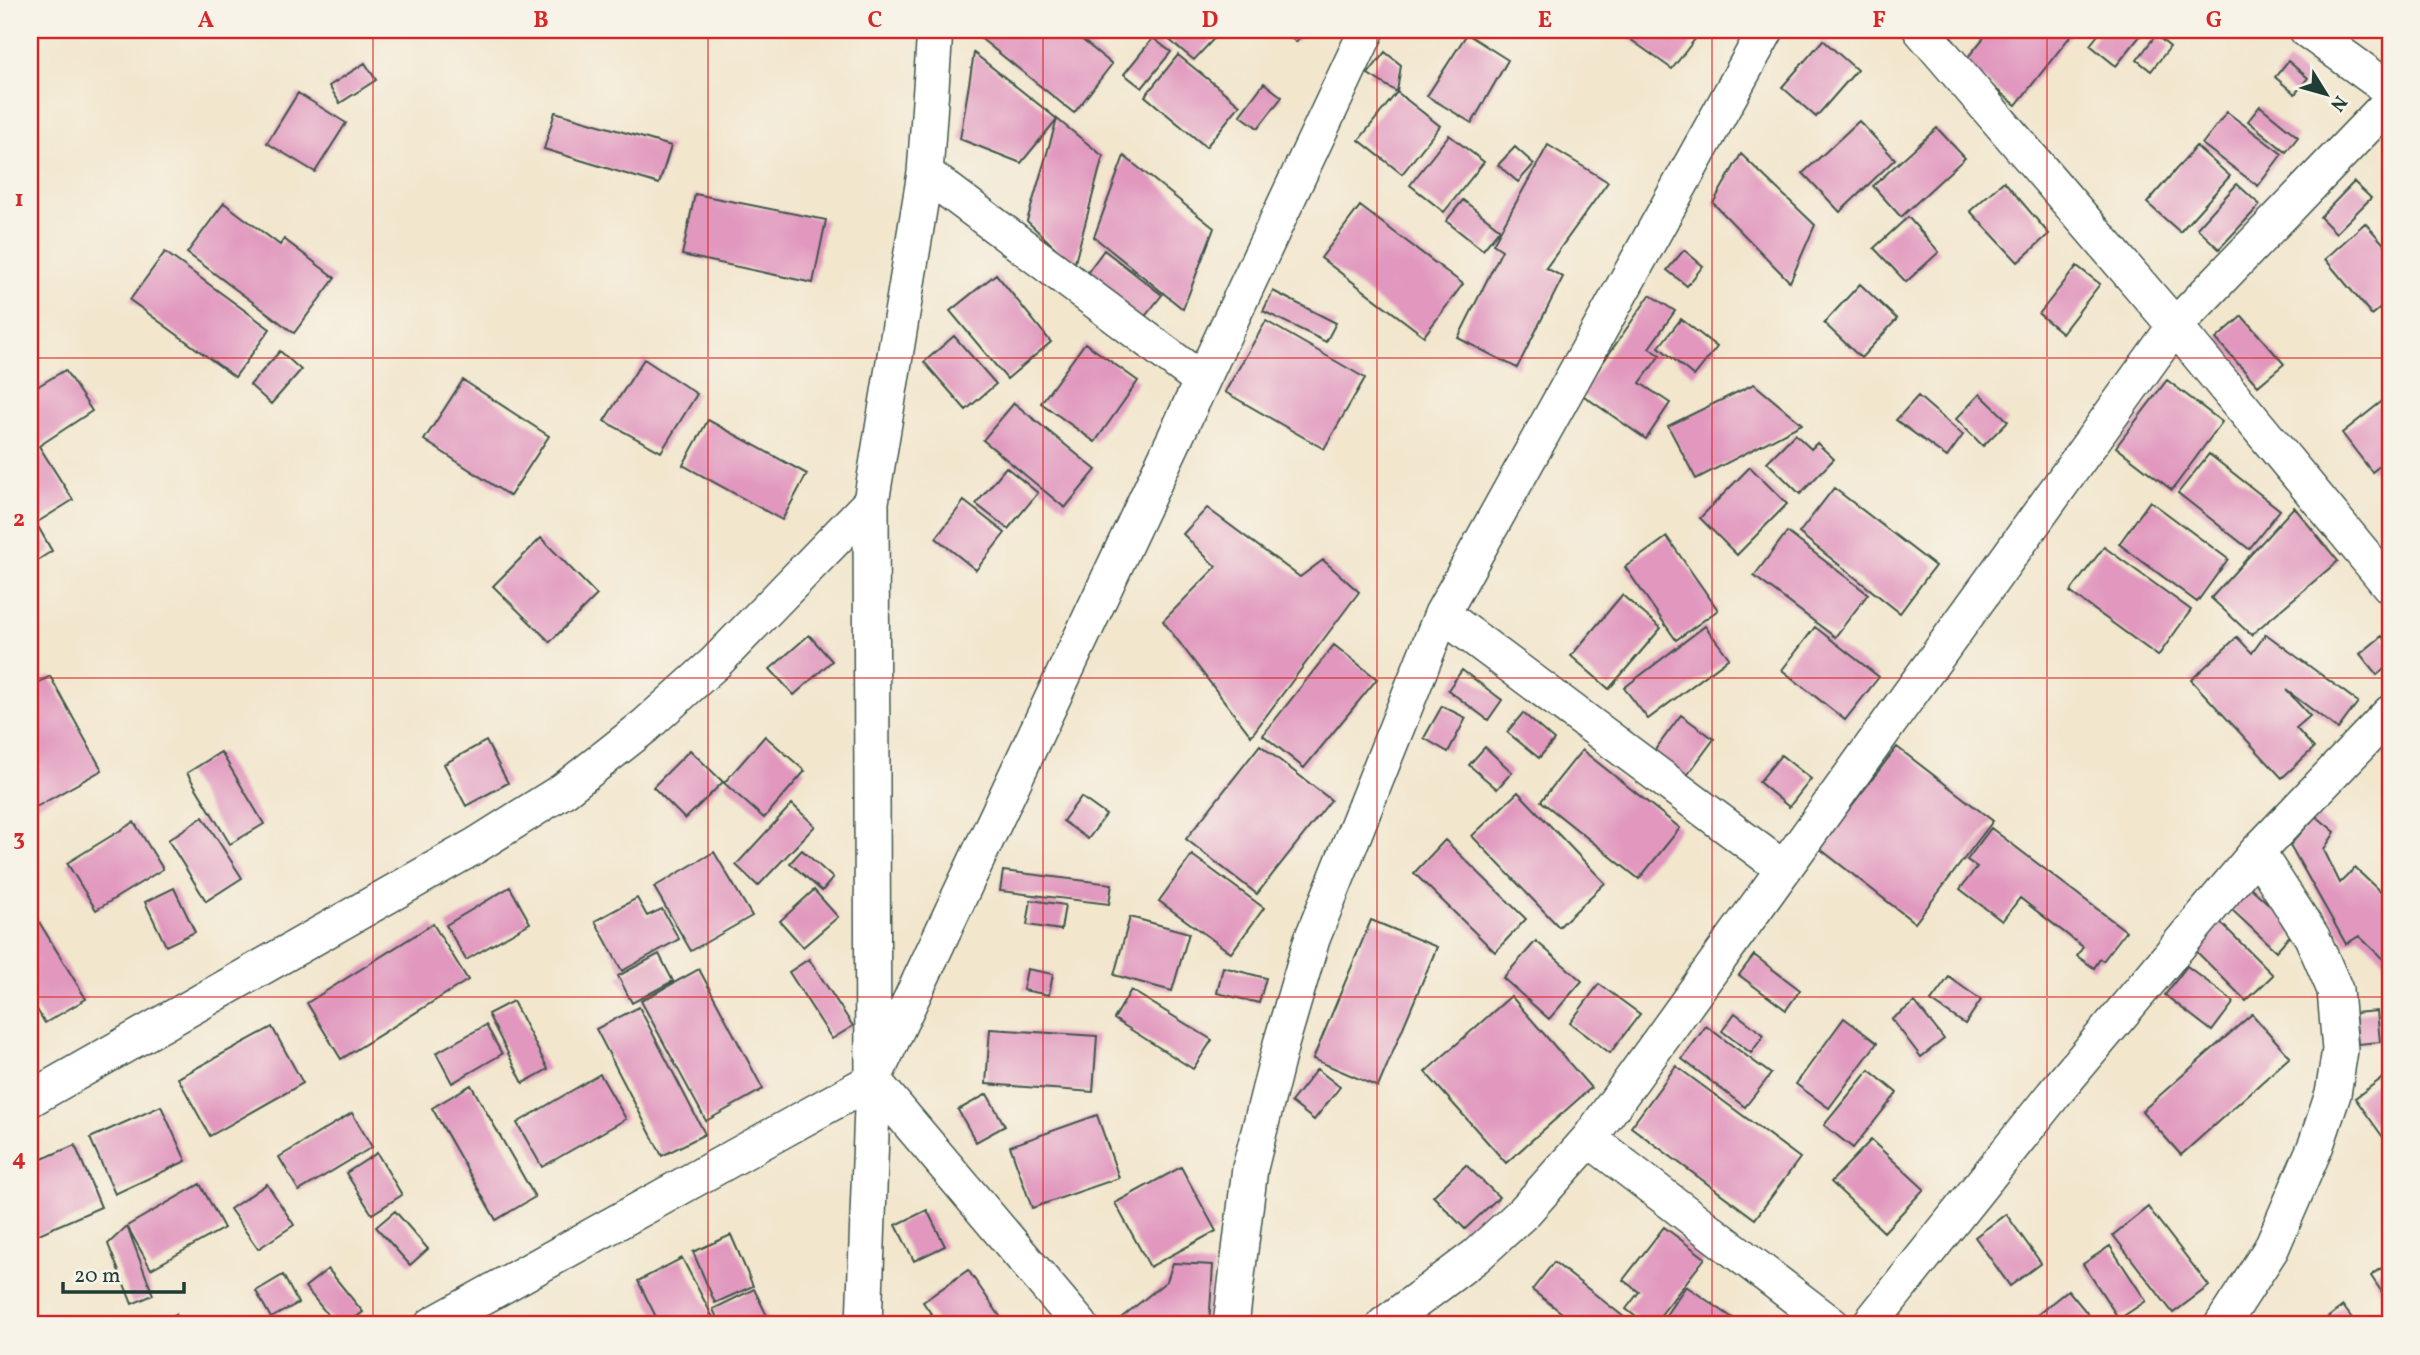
<svg xmlns="http://www.w3.org/2000/svg" width="2420" height="1355" font-family="Vollkorn,serif">
	<style>
		.building { fill: #e197be }
		.lines { fill: none; stroke-linecap: round; stroke-linejoin: round }
		.minor-casing { stroke: #3f564b; stroke-width: 38 }
		.minor { stroke: #fff; stroke-width: 35 }
		.grid { fill: none; stroke: #d62828; stroke-width: 2; stroke-opacity: 0.55 }
		.neatline { fill: none; stroke: #d62828; stroke-width: 2.5 }
		.grid-label { font-size: 23px; text-anchor: middle; font-weight: bold; fill: #d62828 }
	</style>
	<rect width="100%" height="100%" fill="#f7f3e8"/>
	<filter id="ink" filterUnits="userSpaceOnUse"><feTurbulence type="fractalNoise" baseFrequency=".0143" numOctaves="2"/><feDisplacementMap in="SourceGraphic" scale="14" xChannelSelector="R" yChannelSelector="G"/><feConvolveMatrix kernelMatrix="1 2 1 2 8 2 1 2 1" color-interpolation-filters="sRGB"/></filter>
	<filter id="wash" filterUnits="userSpaceOnUse"><feTurbulence type="fractalNoise" baseFrequency=".00686" numOctaves="4" result="noise"/><feDisplacementMap in="SourceGraphic" scale="28" xChannelSelector="R" yChannelSelector="G"/><feGaussianBlur stdDeviation="1.57" result="paint"/><feColorMatrix in="noise" values="0 0 0 0 0 0 0 0 0 0 0 0 0 0 0 0 0 1.4 0 .05"/><feComposite in="paint" operator="in"/></filter>
	<g filter="url(#wash)">
		<rect width="100%" height="100%" fill="#f2e6cd"/>
		<g id="blocks">
			<path class="building" d="M234,30H253L252,35Z
				M973,30H1070L1112,64L1074,113L974,33Z
				M1157,30H1222L1194,60Z
				M1281,30H1305L1296,42Z
				M1621,30H1702L1672,69L1620,32Z
				M1990,30H2067L2072,34L2016,105L1963,63Z
				M2102,30H2145L2116,66L2090,45Z
				M1467,34L1508,60L1472,123L1427,96Z
				M2156,35L2170,47L2151,71L2137,60Z
				M1153,38L1171,52L1142,88L1124,74Z
				M1823,40L1857,70L1816,117L1782,87Z
				M1385,52L1401,65L1397,92L1440,126L1402,174L1359,140L1397,92L1368,74Z
				M974,53L1057,119L1021,163L960,139Z
				M1178,55L1240,105L1206,147L1145,96Z
				M2288,61L2308,78L2295,94L2275,77Z
				M365,63L376,80L340,103L329,86Z
				M1264,83L1282,97L1258,128L1240,115Z
				M298,93L346,123L315,172L267,143Z
				M2260,106L2298,137L2286,152L2248,121Z
				M555,112L671,146L659,184L544,149Z
				M2227,112L2282,154L2258,186L2202,144Z
				M1057,119L1103,156L1074,266L1027,221Z
				M1859,121L1895,159L1840,212L1803,173Z
				M1937,128L1965,158L1901,217L1873,186Z
				M1449,135L1484,162L1444,212L1410,185Z
				M1548,145L1608,182L1546,268L1563,277L1517,368L1458,338L1502,250L1493,244Z
				M2196,146L2230,176L2180,232L2147,203Z
				M1515,147L1534,164L1518,182L1498,165Z
				M1741,154L1815,225L1790,282L1713,203Z
				M1124,156L1214,228L1183,309L1094,237Z
				M2004,181L2049,234L2018,262L1970,211Z
				M2354,182L2371,198L2336,233L2320,217Z
				M2237,184L2260,205L2219,249L2197,228Z
				M695,194L826,220L813,283L682,255Z
				M1463,200L1500,229L1483,250L1446,221Z
				M224,203L280,245L284,239L335,278L294,333L187,253Z
				M1360,206L1463,284L1424,336L1321,258Z
				M1908,217L1939,252L1906,282L1874,248Z
				M2365,223L2390,251V300L2372,315L2325,259Z
				M1104,250L1162,295L1142,320L1085,276Z
				M1684,250L1703,266L1687,286L1667,270Z
				M165,252L270,329L235,377L130,300Z
				M2077,266L2100,284L2062,333L2039,314Z
				M996,274L1051,342L1007,379L950,311Z
				M1860,284L1897,319L1861,358L1824,323Z
				M1273,291L1336,323L1326,342L1263,311Z
				M1650,295L1675,311L1649,348L1660,355L1640,383L1670,403L1646,439L1581,394Z
				M2242,316L2284,364L2258,386L2216,339Z
				M1681,319L1717,347L1694,376L1659,347Z
				M1266,321L1365,378L1324,449L1225,392Z
				M954,336L996,384L966,410L924,362Z
				M1085,343L1138,381L1095,442L1041,403Z
				M280,351L301,370L271,404L250,385Z
				M644,359L697,394L661,452L604,421Z
				M65,370L92,411L39,446L73,500L36,523L52,551L30,565V391Z
				M463,380L549,436L510,496L424,440Z
				M2167,380L2222,422L2172,490L2116,447Z
				M1754,384L1802,424L1696,479L1668,426Z
				M1980,394L2008,421L1983,446L1956,419Z
				M2390,395V458L2372,472L2342,433Z
				M1918,396L1963,435L1947,457L1896,420Z
				M1014,403L1096,470L1065,508L983,440Z
				M708,420L807,474L782,520L683,465Z
				M1795,434L1811,449L1817,443L1834,459L1800,494L1767,462Z
				M2209,454L2280,510L2249,549L2178,493Z
				M1006,467L1038,493L1008,529L976,504Z
				M1750,467L1787,504L1737,555L1700,518Z
				M1834,488L1935,566L1900,613L1799,533Z
				M964,501L1005,533L976,570L936,538Z
				M2150,501L2228,559L2197,602L2119,544Z
				M2294,507L2338,561L2251,635L2211,598Z
				M1207,508L1300,577L1323,560L1359,592L1251,736L1163,621L1216,567L1183,534Z
				M1787,532L1868,594L1835,637L1754,576Z
				M1667,537L1718,610L1676,640L1625,567Z
				M541,538L597,595L550,642L493,586Z
				M2104,547L2191,610L2158,656L2070,592Z
				M1622,595L1661,628L1609,689L1571,656Z
				M1705,626L1729,658L1648,719L1624,688Z
				M1815,627L1879,677L1845,720L1782,670Z
				M2266,634L2358,702L2338,729L2286,690L2310,716L2296,728L2314,748L2282,778L2191,680L2237,637L2252,653Z
				M809,635L832,661L794,695L770,669Z
				M2382,636L2390,645V664L2377,675L2360,654Z
				M1334,645L1377,679L1304,768L1263,735Z
				M1462,670L1502,700L1488,720L1448,690Z
				M50,676L102,770L36,807L30,796V687Z
				M1442,706L1466,718L1448,752L1424,738Z
				M1523,713L1554,740L1539,758L1507,732Z
				M1681,715L1714,739L1685,778L1652,754Z
				M765,736L805,771L764,818L724,783Z
				M486,741L508,783L466,806L444,764Z
				M1260,745L1331,800L1257,894L1186,839Z
				M1485,747L1512,772L1497,789L1469,765Z
				M1897,747L1993,821L1915,923L1819,848Z
				M690,750L723,782L685,819L653,787Z
				M1582,750L1680,828L1639,879L1541,801Z
				M221,752L264,824L230,844L187,773Z
				M1781,755L1811,779L1789,807L1759,782Z
				M1518,792L1605,883L1559,927L1472,836Z
				M1081,797L1106,815L1088,839L1063,821Z
				M792,804L815,826L758,886L736,865Z
				M2316,816L2335,832L2324,850L2340,883L2355,868L2390,901V966L2359,936L2346,944L2290,845Z
				M203,817L242,878L206,901L168,840Z
				M134,822L163,869L96,910L67,863Z
				M1991,828L2126,931L2103,961L2100,959L2094,968L2077,956L2083,947L2020,898L2002,921L1960,889L1977,867L1967,860Z
				M1445,840L1526,919L1495,952L1414,873Z
				M802,850L833,878L822,891L790,863Z
				M714,852L752,916L691,951L654,887Z
				M1192,855L1264,908L1231,953L1159,901Z
				M1003,871L1112,884L1109,904L1000,891Z
				M510,887L530,923L466,960L446,925Z
				M2250,887L2296,929L2276,951L2231,909Z
				M174,888L195,932L166,946L145,902Z
				M814,890L838,917L803,947L780,921Z
				M637,898L647,916L662,909L679,939L622,971L595,921Z
				M1031,900L1065,905L1061,930L1027,925Z
				M30,907L86,999L45,1023L30,998Z
				M1130,917L1189,933L1172,991L1114,975Z
				M1371,920L1437,947L1378,1087L1313,1059Z
				M2220,922L2273,975L2246,1001L2194,949Z
				M433,924L468,980L341,1059L307,1003Z
				M1536,941L1582,981L1549,1019L1503,978Z
				M659,954L673,981L632,1003L618,976Z
				M1754,955L1800,990L1786,1010L1739,975Z
				M809,959L853,1026L832,1039L789,972Z
				M2187,966L2234,1002L2212,1031L2165,995Z
				M1223,967L1266,978L1259,1003L1217,993Z
				M699,969L763,1089L706,1121L641,1001Z
				M1027,969L1053,974L1049,995L1023,990Z
				M1949,977L1981,1000L1965,1024L1931,1001Z
				M1599,984L1640,1014L1610,1053L1570,1023Z
				M1131,990L1212,1040L1193,1069L1114,1019Z
				M1511,996L1591,1088L1506,1163L1425,1072Z
				M513,1001L548,1069L523,1083L488,1014Z
				M1915,1002L1944,1039L1921,1057L1892,1019Z
				M639,1007L705,1134L662,1156L596,1029Z
				M2377,1011L2380,1042L2358,1044L2355,1013Z
				M1735,1013L1764,1035L1751,1053L1722,1031Z
				M2252,1014L2290,1057L2181,1155L2142,1111Z
				M1844,1018L1877,1043L1829,1108L1796,1084Z
				M486,1025L502,1054L452,1083L436,1053Z
				M1706,1026L1771,1074L1745,1107L1682,1059Z
				M272,1027L303,1083L210,1136L178,1078Z
				M990,1029L1097,1036L1093,1092L986,1084Z
				M1676,1066L1800,1158L1755,1219L1631,1127Z
				M1317,1069L1340,1087L1314,1120L1291,1102Z
				M1869,1070L1897,1093L1853,1148L1824,1125Z
				M600,1074L626,1119L542,1167L517,1123Z
				M2388,1074L2390,1077V1147L2355,1098Z
				M471,1085L535,1197L496,1220L432,1108Z
				M987,1094L1005,1126L976,1142L958,1110Z
				M161,1106L186,1161L115,1194L90,1138Z
				M352,1113L372,1147L299,1191L279,1157Z
				M1097,1115L1119,1178L1032,1208L1010,1146Z
				M1871,1140L1924,1189L1884,1232L1831,1182Z
				M75,1145L101,1207L32,1237L30,1231V1164Z
				M377,1153L402,1195L372,1214L346,1173Z
				M1466,1165L1499,1197L1465,1229L1433,1196Z
				M1181,1167L1216,1231L1150,1267L1115,1203Z
				M200,1184L224,1228L151,1269L127,1226L153,1295L132,1304L108,1244L127,1226Z
				M267,1184L294,1225L258,1249L230,1209Z
				M2148,1207L2209,1286L2173,1313L2113,1235Z
				M927,1210L945,1246L914,1261L896,1225Z
				M395,1211L428,1249L410,1265L376,1227Z
				M2006,1214L2041,1263L2010,1286L1975,1237Z
				M1664,1227L1705,1258L1653,1325H1646L1626,1309L1639,1292L1623,1280Z
				M731,1235L753,1286L715,1303L693,1252Z
				M2110,1246L2146,1301L2119,1319L2083,1264Z
				M682,1258L717,1325H660L638,1281Z
				M1554,1262L1634,1325H1578L1532,1290Z
				M2390,1262V1304L2371,1276Z
				M1173,1263L1213,1265L1209,1325H1121L1117,1321L1167,1281Z
				M328,1269L363,1312L346,1325H336L305,1287Z
				M968,1270L1006,1325H939L923,1302Z
				M283,1275L298,1303L271,1318L256,1291Z
				M1686,1286L1743,1325H1659Z
				M754,1289L771,1324L720,1325L713,1309Z
				M2068,1290L2097,1325H2025Z
				M2343,1306L2357,1325H2318Z
				M176,1314L181,1325H150Z
				M1554,1318L1564,1325H1548Z"/>
		</g>
	</g>
	<g filter="url(#ink)">
		<use href="#blocks" fill-opacity="0" stroke="#3f564b" stroke-width="2"/>
		<g class="lines">
			<defs>
				<path id="minor" d="M1921,30L2175,326L2390,586
					M2307,30L2390,90
					M925,173L1201,380
					M1442,614L1784,869
					M873,1080L1080,1325
					M30,1099L475,846L564,790L645,726L716,662L871,502
					M1589,1139L1832,1325
					M432,1325L873,1080L1367,30
					M864,1325L873,1080L871,502L925,173L935,30
					M1231,1325L1250,1168L1281,1044L1312,939L1442,614L1766,30
					M1384,1325L1476,1256L1524,1212L1589,1139L2175,326L2390,102
					M1869,1325L2053,1095L2257,852L2390,713
					M2222,1325L2271,1249L2316,1145L2333,1094L2340,1050L2335,990L2312,937L2257,852"/>
			</defs>
			<use href="#minor" class="minor-casing"/>
			<use href="#minor" class="minor"/>
		</g>
	</g>
	<path class="grid" d="M373,30V1325M708,30V1325M1043,30V1325M1377,30V1325M1712,30V1325M2047,30V1325M30,358H2390M30,678H2390M30,997H2390"/>
	<rect width="2420" height="1355" fill="none" stroke="#f7f3e8" stroke-width="77"/>
	<g transform="translate(2326 94) rotate(127)" stroke="#f7f3e8" stroke-width="5" paint-order="stroke">
	<path d="M0-5L12 26L0 18L-12 26Z" fill="#1f3d34"/>
	<text y="-10" font-size="19" font-weight="bold" text-anchor="middle" fill="#1f3d34">N</text>
	</g>
	<path d="M63 1282v10h121v-10" fill="none" stroke="#1f3d34" stroke-width="3.5"/>
	<text x="74" y="1282" font-size="21" fill="#1f3d34" stroke="#f7f3e8" stroke-width="5" paint-order="stroke">20 m</text>
	<rect x="38" y="38" width="2344" height="1278" class="neatline"/>
	<g class="grid-label">
		<text x="206" y="27">A</text>
		<text x="541" y="27">B</text>
		<text x="875" y="27">C</text>
		<text x="1210" y="27">D</text>
		<text x="1545" y="27">E</text>
		<text x="1879" y="27">F</text>
		<text x="2214" y="27">G</text>
		<text x="19" y="206">1</text>
		<text x="19" y="526">2</text>
		<text x="19" y="845">3</text>
		<text x="19" y="1165">4</text>
	</g>
</svg>
